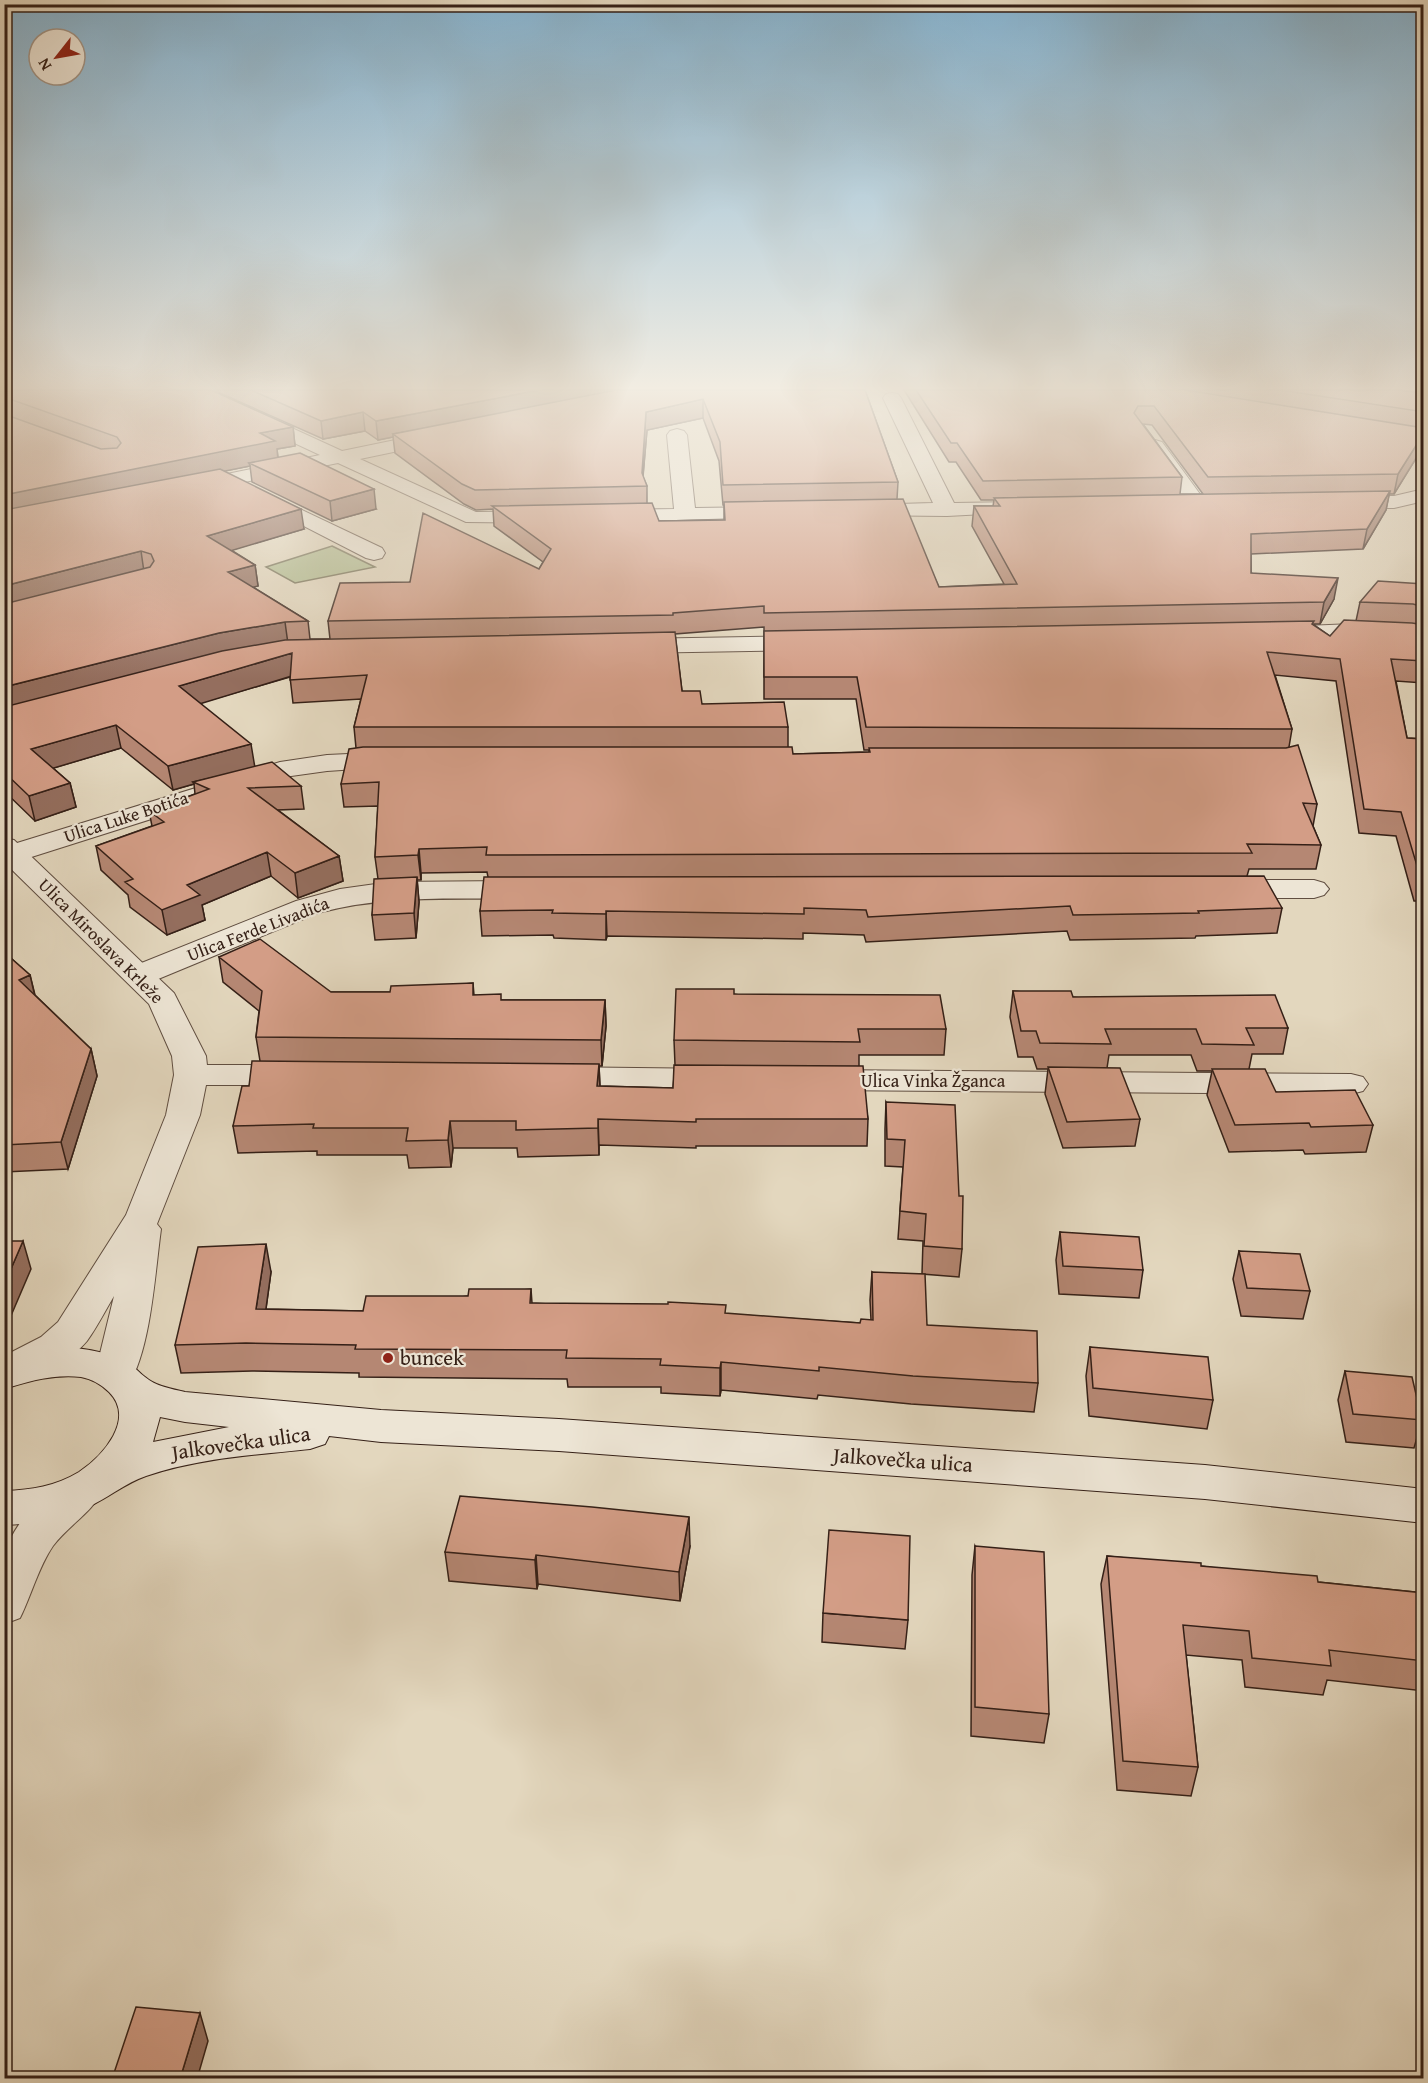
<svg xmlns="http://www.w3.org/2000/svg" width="1428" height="2083" font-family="'Gentium Book Plus',serif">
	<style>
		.green { fill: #b3be92; stroke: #746f54; stroke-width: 1.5 }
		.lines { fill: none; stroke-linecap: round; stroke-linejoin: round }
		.minor-casing { stroke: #604e41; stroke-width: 2 }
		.tertiary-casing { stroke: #604e41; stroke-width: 2 }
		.secondary-casing { stroke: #352017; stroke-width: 2 }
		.minor { fill: #ede5d5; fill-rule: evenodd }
		.tertiary { fill: #ede5d5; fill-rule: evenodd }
		.secondary { fill: #ede5d5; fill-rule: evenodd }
		.wall { fill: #b58773; stroke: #352017; stroke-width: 1.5; fill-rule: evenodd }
		.shaded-wall { fill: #946e5e; stroke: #352017; stroke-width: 1.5 }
		.building { fill: #d39d86; stroke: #352017; stroke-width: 1.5 }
		.poi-dot { fill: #8f2418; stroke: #ede5d5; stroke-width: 2 }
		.labels { text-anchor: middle; stroke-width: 4.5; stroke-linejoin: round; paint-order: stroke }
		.street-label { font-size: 18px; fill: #352017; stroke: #ede5d5 }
		.near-poi-label { font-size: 21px; fill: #352017; stroke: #ede5d5; text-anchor: start }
		.near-street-label { font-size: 21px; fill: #352017; stroke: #ede5d5 }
	</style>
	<rect width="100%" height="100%" fill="#e3d7be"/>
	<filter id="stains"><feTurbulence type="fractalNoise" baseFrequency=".00333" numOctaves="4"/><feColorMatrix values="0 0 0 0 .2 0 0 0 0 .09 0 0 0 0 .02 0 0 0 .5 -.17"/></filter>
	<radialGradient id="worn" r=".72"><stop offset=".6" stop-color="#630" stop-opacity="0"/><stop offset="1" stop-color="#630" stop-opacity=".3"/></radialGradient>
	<path class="green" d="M332,546L375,567L295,583L266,567Z"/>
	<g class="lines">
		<defs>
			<path id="minor" d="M186,390H209L342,451L439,431L446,433L449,437L446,441L360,459L476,512L538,511L545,513L548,517L545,521L538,523L466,522L338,463L195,492L188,490L185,486L188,482L320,455L189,394Z
				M892,393L898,394L901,398L954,503L1018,502L1025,504L1028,508L1025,512L947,516L855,515L852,511L855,507L862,505L933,503L883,398L886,394Z
				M677,429L684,431L687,435L695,508L769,507L776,509L779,513L776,517L613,522L606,520L603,516L606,512L613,510L674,509L667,435L670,431Z
				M1155,440L1162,442L1205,501L1208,505L1205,509L1198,511L1191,509L1145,446L1148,442Z
				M1424,489V501L1394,508H1342L1335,506L1332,502L1335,498L1342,496H1394Z
				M264,492L382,548L385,553L382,558L374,560L366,558L257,502L254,498L257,494Z
				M1353,624L1389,626L1424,632V646L1371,639L1281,641L1273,639L1269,634L1273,629L1281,627Z
				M810,636L818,638L822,643L818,648L810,650L634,653L626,651L622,646L626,641L634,639Z
				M392,752L401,754L405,760L401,766L327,771L284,777L22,860L12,863L4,861V847L280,762L327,755Z
				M1226,880H1314L1324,883L1329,889L1324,895L1314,898H1226L1216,895L1211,889L1216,883Z
				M526,881L536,884L541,890L536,896L526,899C456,899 385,895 318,913L151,982L140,984L129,982L124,975L129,968L296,901L340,889L390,882Z
				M191,1065H296L308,1068L313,1075L308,1082L296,1085H191L179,1082L174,1075L179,1068Z
				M554,1067L719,1069L731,1072L736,1079L731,1086L719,1089L554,1087L542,1084L537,1077L542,1070Z
				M818,1070L1351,1074L1363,1077L1368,1084L1363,1091L1351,1094L818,1090L806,1087L801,1080L806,1073Z"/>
			<path id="tertiary" d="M4,838L14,840L174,993L206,1056L208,1075L200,1115L157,1224L161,1229C155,1273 151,1347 129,1384L115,1389L101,1384L95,1374L114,1296C105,1311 97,1327 87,1341C73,1359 27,1386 4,1379V1356L41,1337L58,1322L126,1215L166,1115L174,1075L172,1056L149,1004L4,862Z
				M81,1474L96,1479L103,1491C91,1513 68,1526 53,1546C39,1566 31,1596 20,1618L4,1624C4,1605 1,1569 5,1553C14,1521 50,1484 81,1474Z"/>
			<path id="secondary" d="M61,1347C85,1348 110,1352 130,1364C136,1368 139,1373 145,1377C155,1386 172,1389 185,1392L381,1410L559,1419L1205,1465L1424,1489V1523L1205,1499L559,1451L381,1442L329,1436L325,1444L310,1449C256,1455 198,1458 146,1476C124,1484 114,1494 94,1504C66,1518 35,1524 4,1525V1491C31,1490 56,1486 79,1472C103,1456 136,1419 109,1392C102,1385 92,1379 81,1377C54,1374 30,1381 4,1389V1358L40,1349ZM160,1417L185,1422L229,1427L153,1442Z"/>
		</defs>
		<use href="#minor" class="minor-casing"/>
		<use href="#tertiary" class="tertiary-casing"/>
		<use href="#secondary" class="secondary-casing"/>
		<use href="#minor" class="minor"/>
		<use href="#tertiary" class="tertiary"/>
		<use href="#secondary" class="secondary"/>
	</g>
	<path class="wall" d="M4,390L293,427L295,446L277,449L278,457L376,509L332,521L252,482L250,466L224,471L304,529L231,550L255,565L258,586L253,587L308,621L310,639H330L328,621L410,582L539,569L543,562L494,526L493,509L476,510L464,504L395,453L393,437L378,440L365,431L323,439L213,390H865L898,482L897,499L939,587L1004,584L972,526L974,506H993L994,500H981L956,462H949L904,390H1397L1424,393L1423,447L1394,494H1389L1386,510L1363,549L1251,554V573L1334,599L1320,624H1313L1330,636L1356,621L1360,602L1424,584V683L1396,681L1407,738L1424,739V937L1420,901H1414L1396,836L1359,833L1336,681L1275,675L1292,729L1289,747L1317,804L1313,826L1321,845L1316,869H1249L1247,876L1282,908L1277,933L1196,936L1195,938L1070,940L1067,931L866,942L864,935L803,933V939L607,936L606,940L554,938L553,935L482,936L480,911L488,877L487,872L421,873V880H417L419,902L416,938L375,940L372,915L378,879L375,857L378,806L344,807L341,784L356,748L354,727L361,699L293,703L290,677L200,703L254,766L301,786L304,809L278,810L339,856L343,881L298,898L271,876L202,905L205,920L167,935L130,907L128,895L101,870L96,846L152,826L149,811L195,794L194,784L173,790L121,748L53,768L70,783L76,807L35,821L4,791ZM703,418L719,461L723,505H724V520L659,521L647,503V486L643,477L647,430ZM1143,424L1152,425L1203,494H1180L1182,477ZM764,627V699H856L864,750H869V752L793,754L788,747V727L702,704L682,691L675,634Z
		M1424,537V547H1421Z
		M4,952L30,975L35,995L91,1049L97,1076L68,1169L4,1172Z
		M219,957L331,992H390L473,983L474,995L502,1000H605L606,1026L602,1066H599L600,1086L673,1088L675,1065L674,1040L734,994L946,1029L944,1055H859V1066L868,1119L867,1146H696V1148L599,1145V1155L518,1157L517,1148H453L451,1167L409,1168L407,1155H317V1151L238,1153L233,1126L249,1086L260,1061L256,1037L259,1011L223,982Z
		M1013,991L1073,997L1288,1028L1283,1054H1252L1249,1069L1276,1092L1373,1125L1366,1152L1305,1154L1303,1150L1229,1152L1207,1095L1212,1071H1197L1191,1055H1109L1107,1068L1140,1119L1135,1146L1063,1148L1045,1094L1048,1069H1037L1033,1057H1018L1010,1017Z
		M886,1102L962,1249L959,1277L922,1274L923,1241L898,1239L903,1167L885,1166V1129Z
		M1060,1232L1143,1270L1139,1298L1059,1294L1056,1260Z
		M1239,1251L1310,1291L1303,1319L1241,1316L1233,1279Z
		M271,1272L266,1309L363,1311L468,1296L531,1289L532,1303L726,1314L860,1323L871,1320L870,1300L872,1272L927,1325L1038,1383L1034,1412L911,1404L818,1395L817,1399L721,1390L720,1396L661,1393V1387H568L567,1379L359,1377V1373L252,1371L181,1373L175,1345Z
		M1090,1347L1213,1400L1207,1429L1089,1416L1086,1376Z
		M1345,1371L1422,1420L1414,1448L1346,1442L1338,1400Z
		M690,1546L680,1601L538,1584L537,1589L449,1581L445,1552Z
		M975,1546L1049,1714L1044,1743L971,1736L972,1575Z
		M1107,1556L1201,1566L1318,1582L1424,1593V1691L1327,1680L1323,1695L1245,1687L1242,1660L1186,1655L1198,1767L1191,1796L1117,1790L1101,1584Z
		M823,1613L908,1620L905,1649L822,1642Z"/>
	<path class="shaded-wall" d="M540,390H633L393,434V437L378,440L376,421Z
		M703,399V418L647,430L642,486V473L646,412Z
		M363,412L365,431L323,439L321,421Z
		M293,427L295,446L277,449L278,460L249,463L250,466L4,516V495L260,433Z
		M1424,433L1423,447L1394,494L1398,474Z
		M374,489L376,509L332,521L330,501Z
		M1390,491L1386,510L1363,549L1367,529Z
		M301,509L304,529L210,557L207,536Z
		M141,551L144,572L4,609V586Z
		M255,565L258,586L231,593L228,572Z
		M1338,578L1334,599L1320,624L1324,602Z
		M285,622L288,644L4,712V687L219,633Z
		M292,653L295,675L183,709L179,686Z
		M116,725L121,748L37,773L31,749Z
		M251,744L255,768L193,782L194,784L173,790L168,766Z
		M70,783L76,807L35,821L29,796Z
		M419,849L421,873V880L418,855Z
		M267,852L271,876L202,905L205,920L167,935L162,910L187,885Z
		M339,856L343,881L298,898L295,873Z
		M417,877L419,902L416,938L414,913Z
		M606,911L607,936L606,940Z
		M30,975L36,1001L19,980Z
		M605,1000L606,1026L602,1066L601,1040Z
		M91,1049L97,1076L68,1169L61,1142Z
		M599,1064L600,1090L597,1086Z
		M598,1119L599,1145V1155L598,1128Z
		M450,1121L453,1148L451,1167L448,1140Z
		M23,1241L31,1269L4,1332V1285Z
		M266,1244L271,1272L262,1337L256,1309Z
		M721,1362V1390L720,1396V1368Z
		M689,1517L690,1546L680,1601L679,1572Z
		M536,1555L538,1584L537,1589L535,1560Z
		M200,2013L208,2041L197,2079H180Z"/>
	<path class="building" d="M4,390H211L293,427L260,433L275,441L4,495V414L101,449L117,448L121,443L117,437L4,397Z
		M251,390H540L376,421L363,412L321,421Z
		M616,390H865L898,482L723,485L720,442L703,399L646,412L642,473L647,486L475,490L462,484L393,434Z
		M916,390H1185L1424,428V433L1398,474L1208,477L1154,406H1138L1134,413L1182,477L983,481L957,443H951Z
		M1280,390H1397L1424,393V412Z
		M300,453L374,489L330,501L249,463Z
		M220,469L301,509L207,536L255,565L228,572L308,621L285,622L219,633L4,687V604L150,567L154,561L151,554L141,551L4,586V510Z
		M1390,491L1367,529L1251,534V573L1338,578L1324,602L764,613V606L673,613V615L328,621L340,583L410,582L423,513L539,569L551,549L492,506L652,503L659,521L725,520L724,502L903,499L939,587L1017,584L974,506H1000L994,498Z
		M1378,581L1424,584V607L1413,604L1360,602Z
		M1344,620L1412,623L1424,625V661L1391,659L1407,738L1424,739V877L1420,876L1401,812L1364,809L1340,659L1267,652L1292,729L866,727L857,677H764V631L1314,621L1312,624L1330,636Z
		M675,632L682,691H700L702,704L784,702L788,727H354L367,675L290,680L292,653L179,686L251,744L168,766L116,725L31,749L70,783L29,796L4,772V707L222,651L285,640Z
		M1298,745L1317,804L1303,803L1321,845L1247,844L1252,853L486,855L487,847L419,849L418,855L375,857L379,782L341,784L349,749L363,747H792L793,754L870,752L869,748H1286Z
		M272,762L301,786L248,788L339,856L295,873L267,852L187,885L200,895L162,910L125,882L133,879L96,846L164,822L149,811L209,789L193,782Z
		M1264,876L1282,908L1198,911L1199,913L1073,915L1070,906L868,917L866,910L804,908V914L606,911V914L552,913L553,910L480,911L484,877Z
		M417,877L414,913L372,915L374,879Z
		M260,939L331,992H390L391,986L473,983V995L501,994V1000H605L601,1040L256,1037L262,991L219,957Z
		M4,952L30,975L19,980L91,1049L61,1142L4,1145Z
		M676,989H734V994L940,995L946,1029H858L860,1042L674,1040Z
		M1013,991H1071L1073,997L1275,995L1288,1028H1246L1254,1045L1202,1044L1196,1029H1105L1111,1044L1040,1043L1036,1031H1021Z
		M252,1061L599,1064L597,1086L673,1088L674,1065L863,1066L868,1119H696V1122L598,1119V1128L516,1130V1121H450L448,1140L406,1141L408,1128H313L314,1124L233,1126L242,1086H249Z
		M1048,1067L1120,1068L1140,1119L1067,1122Z
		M1212,1069H1265L1276,1092L1355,1090L1373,1125L1311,1127L1309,1123L1235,1125Z
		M886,1102L955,1105L959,1196H963L962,1249L924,1246L926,1214L900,1211L905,1140L887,1139Z
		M1060,1232L1139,1237L1143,1270L1063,1266Z
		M4,1241H23L4,1285Z
		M266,1244L256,1309L363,1311L366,1296H468L469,1289H531L530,1303L668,1304V1302L726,1305L725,1313L860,1323L861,1319L873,1320L872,1272L925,1274L927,1325L1037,1331L1038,1383L913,1376L819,1367V1371L721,1362L720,1368L660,1365L661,1359L566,1358L567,1350L355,1349L356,1345L246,1343L175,1345L198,1247Z
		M1239,1251L1300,1254L1310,1291L1247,1288Z
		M1090,1347L1208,1357L1213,1400L1093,1388Z
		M1345,1371L1412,1377L1422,1420L1353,1414Z
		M460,1496L592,1507L689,1517L679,1572L536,1555L535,1560L445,1552Z
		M829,1530L910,1536L908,1620L823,1613Z
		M975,1546L1044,1552L1049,1714L975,1707Z
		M1107,1556L1201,1563V1566L1317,1576L1318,1582L1424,1593V1661L1329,1650L1331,1666L1252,1658L1249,1631L1183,1625L1198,1767L1123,1761Z
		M136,2007L200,2013L180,2079H112Z"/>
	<linearGradient id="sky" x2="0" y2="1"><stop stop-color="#87b6d4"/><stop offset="0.57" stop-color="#f2ede2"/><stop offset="1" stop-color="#f2ede2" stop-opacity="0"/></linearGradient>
	<rect width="1428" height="681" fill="url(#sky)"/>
	<circle class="poi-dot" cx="388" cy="1358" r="6"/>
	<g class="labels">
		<g class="street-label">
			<text transform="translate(126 817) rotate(-18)" y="6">Ulica Luke Botića</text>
			<text transform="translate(258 929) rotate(-21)" y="6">Ulica Ferde Livadića</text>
			<text transform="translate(101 941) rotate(45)" y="6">Ulica Miroslava Krleže</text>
			<text x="933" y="1087">Ulica Vinka Žganca</text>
		</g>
		<g class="near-poi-label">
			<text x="400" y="1365">buncek</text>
		</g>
		<g class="near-street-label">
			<text transform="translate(241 1443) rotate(-8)" y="7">Jalkovečka ulica</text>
			<text transform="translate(903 1460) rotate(4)" y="7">Jalkovečka ulica</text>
		</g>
	</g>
	<rect width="1428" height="2083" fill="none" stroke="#e3d7be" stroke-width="24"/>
	<rect x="6" y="6" width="1416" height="2071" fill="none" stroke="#352017" stroke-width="3"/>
	<rect x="12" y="12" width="1404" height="2059" fill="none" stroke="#352017" stroke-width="1.5"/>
	<g transform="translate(57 57) rotate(239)"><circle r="28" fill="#ede5d5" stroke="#a39689" stroke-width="1.5"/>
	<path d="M0-4.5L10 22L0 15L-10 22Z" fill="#8f2418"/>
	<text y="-9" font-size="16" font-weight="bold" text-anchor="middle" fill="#352017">N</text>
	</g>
	<rect width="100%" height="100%" filter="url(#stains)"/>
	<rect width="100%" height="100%" fill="url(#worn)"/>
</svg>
